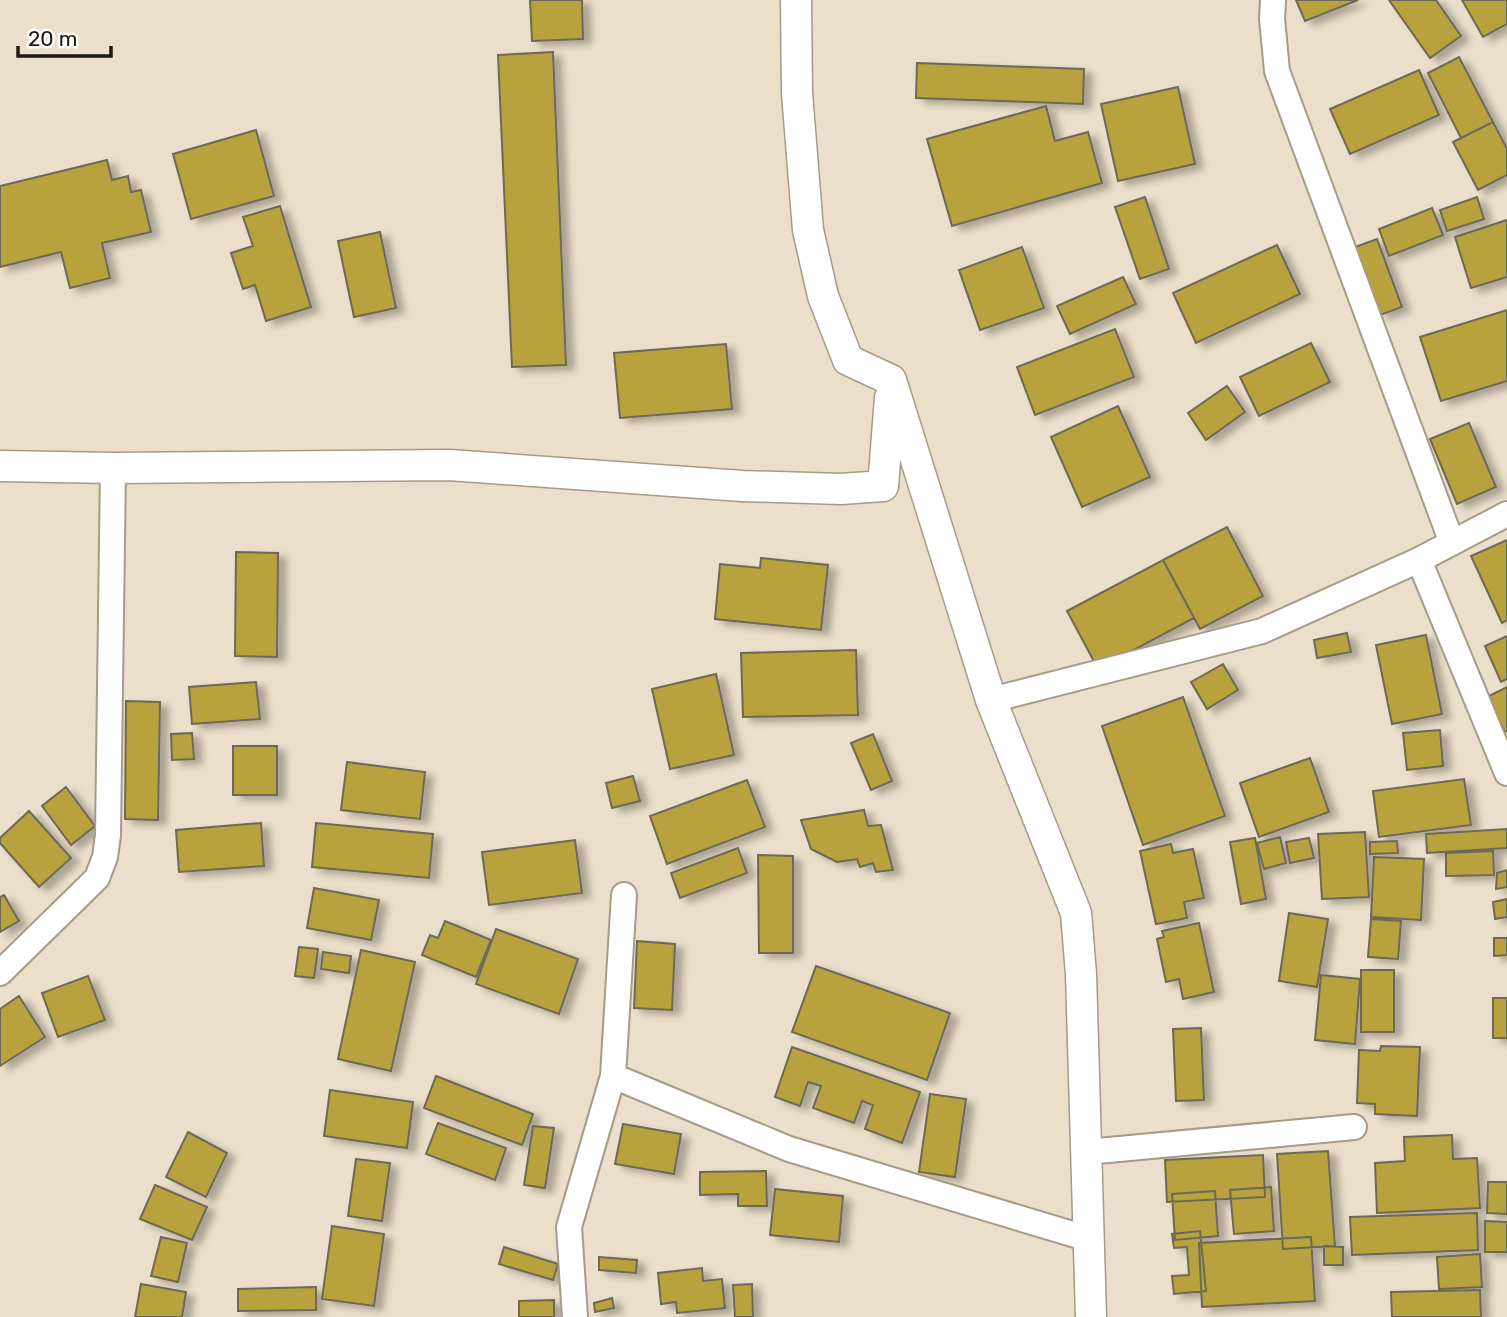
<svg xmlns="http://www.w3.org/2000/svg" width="1507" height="1317" font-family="Rubik,sans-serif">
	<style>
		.building { fill: #b7a23e; stroke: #6d6956; stroke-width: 2; filter: url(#shadow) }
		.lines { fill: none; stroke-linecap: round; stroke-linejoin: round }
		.minor-casing { stroke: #a69a88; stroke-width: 28 }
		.tertiary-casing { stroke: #a69a88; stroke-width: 33 }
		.minor { stroke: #fff; stroke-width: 24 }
		.tertiary { stroke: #fff; stroke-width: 30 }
	</style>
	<defs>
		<filter id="shadow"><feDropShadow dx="8" dy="4.5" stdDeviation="3.5" flood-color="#0004"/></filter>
	</defs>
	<rect width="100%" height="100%" fill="#ebdeca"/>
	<path class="building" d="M530,0H582L583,39L532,41Z
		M1296,0H1358L1305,21Z
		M1389,0H1436L1461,36L1430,58Z
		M1462,0H1507V24L1483,37Z
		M553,52L566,365L512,367L498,55Z
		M1459,57L1493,122L1461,138L1428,73Z
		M917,63L1084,69L1083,104L916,98Z
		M1419,70L1439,115L1350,154L1330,109Z
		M1178,87L1195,164L1118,181L1101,104Z
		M1046,106L1055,141L1088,132L1102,183L952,226L927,139Z
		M1493,122L1507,149V175L1478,190L1453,142Z
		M256,130L274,196L191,219L173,154Z
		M107,160L112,180L128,176L131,192L141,190L151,232L102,243L110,278L70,288L61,252L0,267V186Z
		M1145,197L1169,269L1140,279L1115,207Z
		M1477,197L1484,219L1447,231L1440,210Z
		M280,206L311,307L266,321L255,285L243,289L231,253L253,246L243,217Z
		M1432,208L1443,235L1389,256L1379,229Z
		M1507,220V277L1471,288L1455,237Z
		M380,232L396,308L354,317L338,241Z
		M1377,239L1402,307L1380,315L1355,247Z
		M1277,245L1300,294L1196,343L1173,293Z
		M1022,247L1044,308L980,330L959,270Z
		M1123,277L1136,304L1070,334L1057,306Z
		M1507,310V381L1441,401L1420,337Z
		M1115,329L1134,377L1035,415L1017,367Z
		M1311,343L1330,382L1259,416L1240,377Z
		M726,344L732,409L620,418L614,353Z
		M1227,386L1245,412L1206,440L1188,413Z
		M1118,406L1150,477L1082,507L1051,437Z
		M1469,423L1496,487L1457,504L1430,439Z
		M1227,527L1263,596L1200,629L1163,560Z
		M1507,540V620L1502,623L1471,556Z
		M236,552L278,553L277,657L235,656Z
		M761,558L828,565L821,630L715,619L720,564L760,568Z
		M1163,560L1194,618L1098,669L1067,611Z
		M1347,633L1351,652L1317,658L1314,640Z
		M1426,635L1442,714L1392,724L1376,645Z
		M1507,636V679L1501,682L1485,646Z
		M856,650L858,715L743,717L741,653Z
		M1223,664L1238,690L1207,709L1191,682Z
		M716,674L734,755L670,769L652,689Z
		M256,682L260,719L192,724L189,687Z
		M1507,687V731L1505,732L1487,697Z
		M1183,697L1225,816L1143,845L1102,726Z
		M126,701L160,702L158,820L125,819Z
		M1440,730L1443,766L1407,770L1403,733Z
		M192,733L194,759L172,760L171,734Z
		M873,734L892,781L871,790L851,743Z
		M233,746H277V795H233Z
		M1310,758L1329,812L1259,837L1240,783Z
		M347,762L425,772L420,819L341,810Z
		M633,776L640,801L612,808L606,783Z
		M1464,779L1471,825L1379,837L1373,791Z
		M747,780L765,827L667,864L650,816Z
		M66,787L95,826L71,845L42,806Z
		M864,810L868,826L881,825L893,870L876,872L873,863L860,867L857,859L837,862L811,849L801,820Z
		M29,811L71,858L39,887L0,843V838Z
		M261,823L264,866L179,872L176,830Z
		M316,823L433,834L429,878L312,867Z
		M1507,829V848L1427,853L1426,834Z
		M1365,832L1369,897L1322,899L1318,834Z
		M1280,837L1286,863L1264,869L1257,843Z
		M1255,838L1266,899L1241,904L1230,842Z
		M1309,838L1314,858L1290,863L1286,842Z
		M575,840L582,893L489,905L482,852Z
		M1397,841L1398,853L1370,854V842Z
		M1171,844L1173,853L1193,849L1204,898L1184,902L1187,918L1156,924L1140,851Z
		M738,848L747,873L680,898L671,873Z
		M1493,851L1494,875L1446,876V853Z
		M758,855L793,856V953H759Z
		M1374,857L1424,859L1421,920L1371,917Z
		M1507,870V887L1496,889L1497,873Z
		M314,888L379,900L371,940L307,928Z
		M4,895L19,921L0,932V897Z
		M1507,899V917L1495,919L1493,902Z
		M1289,913L1328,919L1317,987L1279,981Z
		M1371,919L1401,921L1398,959L1368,957Z
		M445,921L491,940L476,977L422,955L430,935L438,938Z
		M1199,923L1214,992L1183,999L1179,979L1166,982L1157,939L1164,937L1162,931Z
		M496,929L578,959L559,1014L476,984Z
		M1494,938H1507V955L1494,956Z
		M637,941L675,944L672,1010L634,1008Z
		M299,947L318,949L314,978L295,976Z
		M361,950L415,962L391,1071L338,1059Z
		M323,952L351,956L349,973L321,969Z
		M816,966L950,1013L927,1080L792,1032Z
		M1361,970H1394V1032H1361Z
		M1321,975L1360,979L1355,1044L1315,1040Z
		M88,976L105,1020L58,1037L42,993Z
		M19,996L45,1037L0,1066V1009Z
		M1493,998H1507V1038H1493Z
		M1201,1028L1204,1100L1176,1101L1173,1029Z
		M1381,1046L1420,1047L1417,1116L1375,1114V1104L1357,1103L1359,1050L1380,1051Z
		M792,1047L920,1092L902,1143L865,1129L873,1105L862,1101L854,1123L813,1108L821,1086L808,1082L800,1106L775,1097Z
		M436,1076L533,1114L522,1145L424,1108Z
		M330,1090L413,1102L407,1148L324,1136Z
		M930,1094L966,1099L955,1177L919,1172Z
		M438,1123L506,1148L495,1180L426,1154Z
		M623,1124L681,1134L674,1174L615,1164Z
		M533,1126L554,1128L545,1188L524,1185Z
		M188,1132L227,1153L206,1197L166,1177Z
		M1452,1135L1453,1159L1477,1158L1480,1208L1377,1213L1375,1163L1405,1161L1404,1137Z
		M1328,1151L1335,1246L1283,1249L1277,1154Z
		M1263,1155L1265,1197L1167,1202L1165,1160Z
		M356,1159L390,1163L382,1221L348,1216Z
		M766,1171L767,1206H738V1194L700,1195V1172Z
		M1488,1182H1507V1214L1487,1213Z
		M155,1185L207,1207L192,1240L140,1219Z
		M1271,1187L1274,1231L1234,1234L1230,1190Z
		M775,1189L843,1196L839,1242L770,1235Z
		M1215,1191L1218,1236L1175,1240L1172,1194Z
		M1477,1213L1478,1250L1352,1255L1350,1217Z
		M1485,1221L1507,1222V1252H1485Z
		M332,1226L384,1234L374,1306L322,1299Z
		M1200,1231L1206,1291L1174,1294L1172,1276L1189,1275L1187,1247L1174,1248L1172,1234Z
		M161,1237L187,1243L178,1282L151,1276Z
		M1311,1237L1315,1301L1202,1307L1199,1243Z
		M1324,1246L1343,1247V1265H1324Z
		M504,1247L558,1264L553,1280L499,1264Z
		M1480,1254L1482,1287L1439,1289L1437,1257Z
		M599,1257L637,1260L636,1273L599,1270Z
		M702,1268L703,1281L722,1279L725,1308L677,1313L676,1302L661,1304L658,1273Z
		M141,1284L186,1292L182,1317H135Z
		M752,1284L753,1317H735L733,1285Z
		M316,1287V1310L238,1311V1289Z
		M1480,1290L1481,1317H1392L1391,1292Z
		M612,1298L614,1308L595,1312L594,1303Z
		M554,1300V1317H519V1301Z"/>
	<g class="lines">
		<defs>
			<path id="minor" d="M1273,0L1272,19L1277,71L1452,543
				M1419,560L1507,773
				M991,700L1262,631L1419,560L1507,514
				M0,973L97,878L105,857L108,835L113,468
				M613,1076L789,1149L1089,1239
				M1087,1152L1354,1127
				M575,1317L569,1227L613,1076L624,895"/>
			<path id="tertiary" d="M796,0L797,93L808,230L823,296L848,360L891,380L991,700L1076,913L1081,974L1091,1317
				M0,466L113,468L449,465L742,486L841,489L883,486L890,398"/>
		</defs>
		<use href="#minor" class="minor-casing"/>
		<use href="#tertiary" class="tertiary-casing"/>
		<use href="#minor" class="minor"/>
		<use href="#tertiary" class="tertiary"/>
	</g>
	<path d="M18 46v10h93v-10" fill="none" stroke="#1e1912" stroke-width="3.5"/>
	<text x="28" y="46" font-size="21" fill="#1e1912" stroke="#ffffff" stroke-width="5" paint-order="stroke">20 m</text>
</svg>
